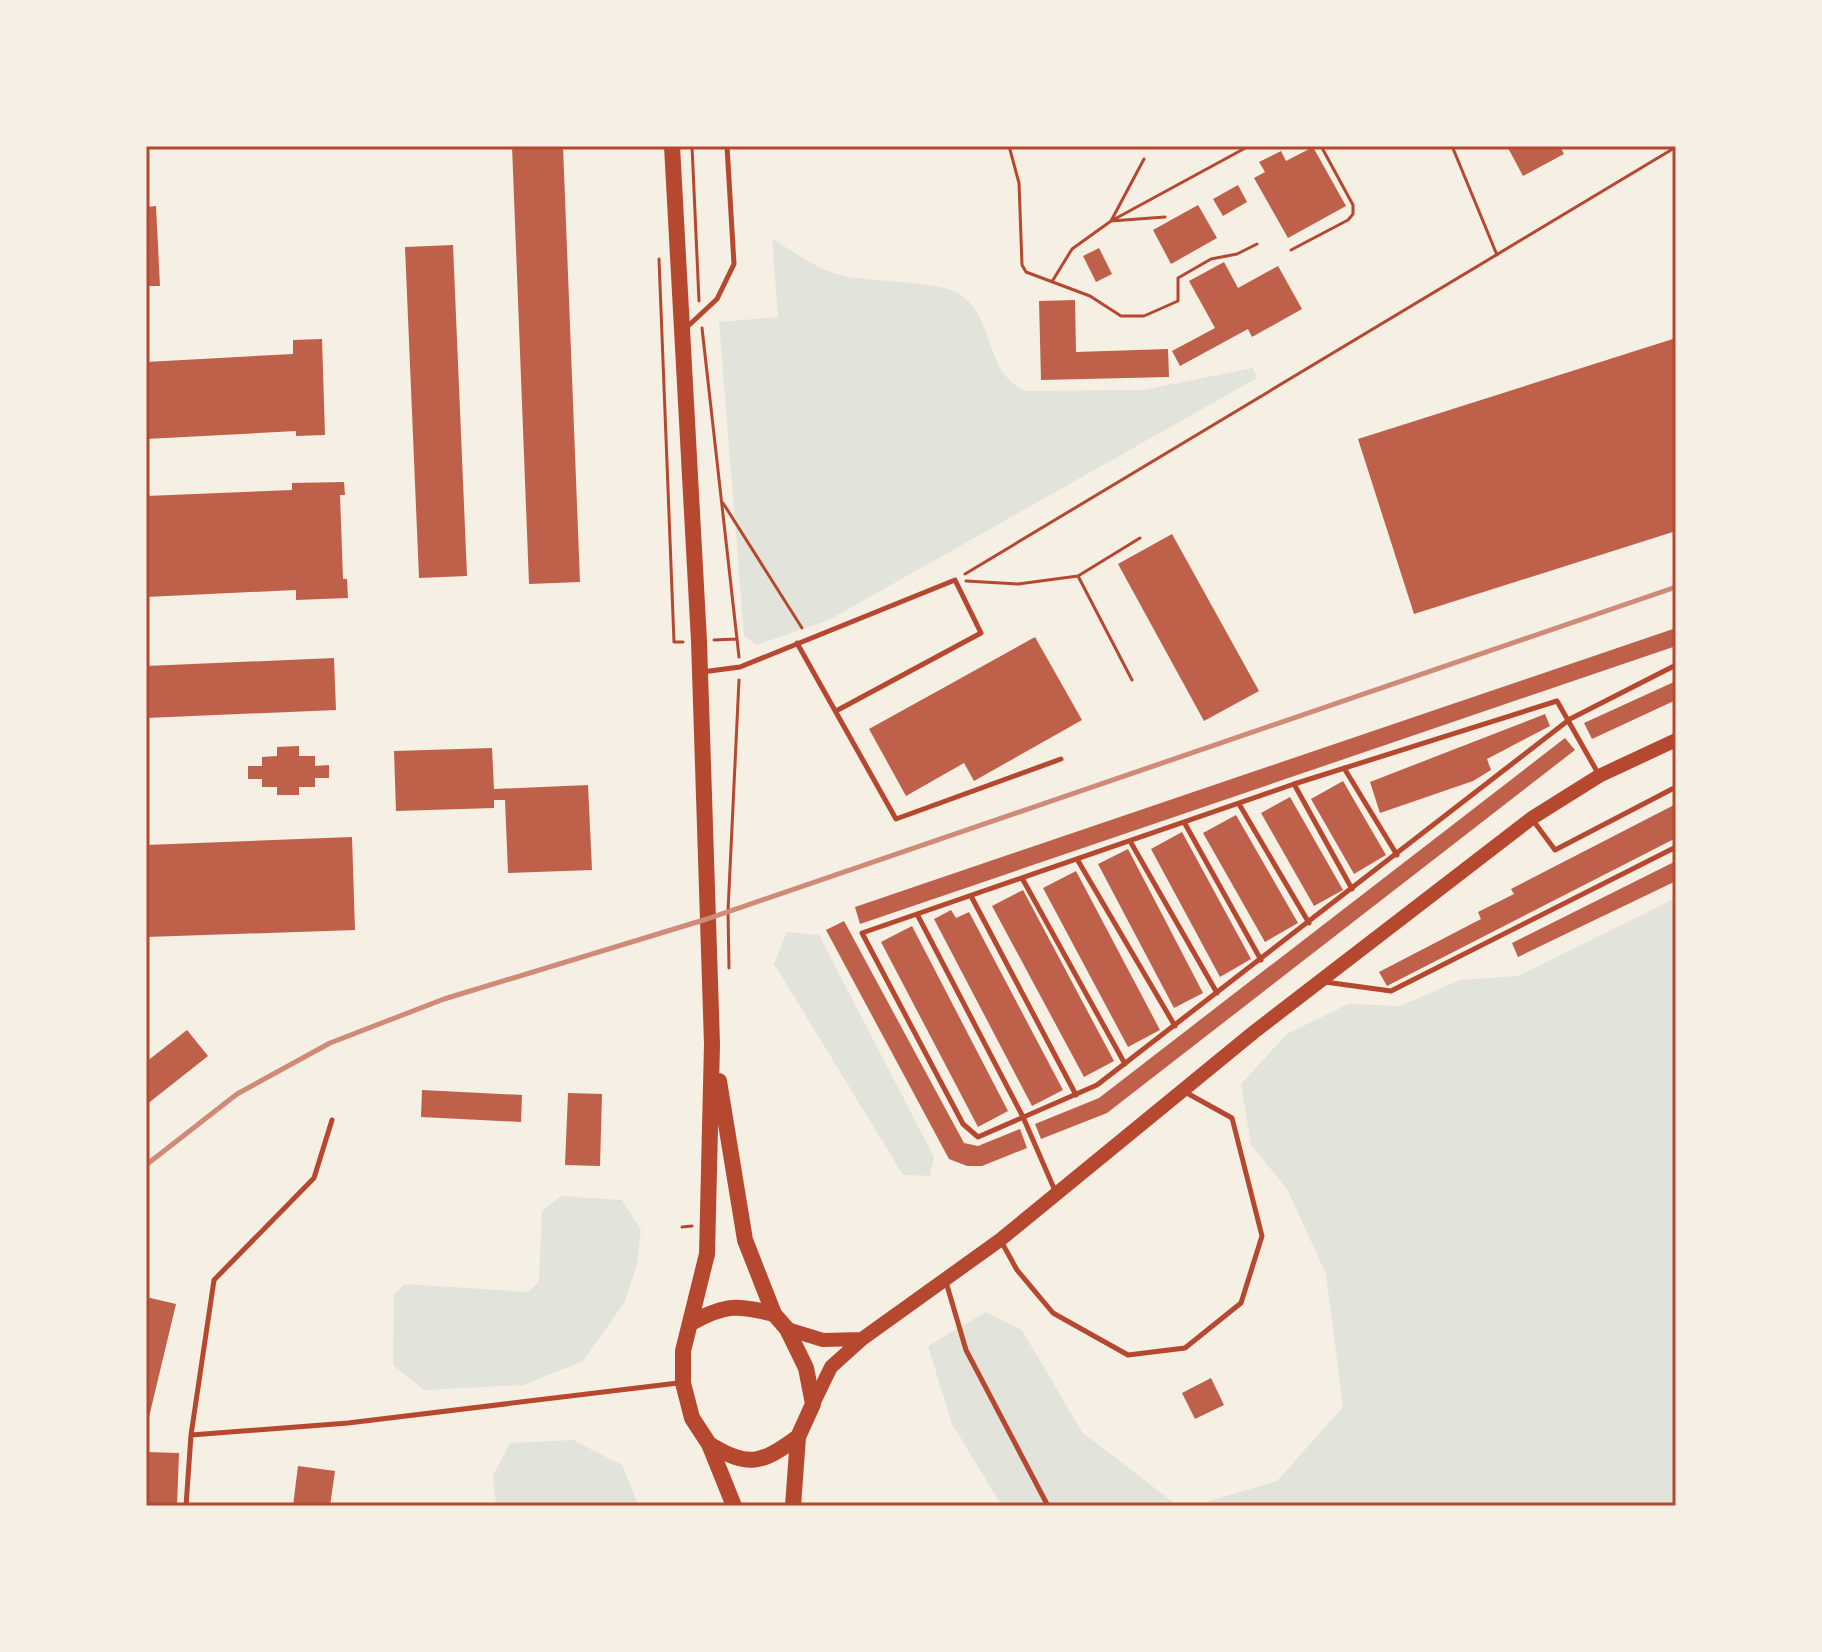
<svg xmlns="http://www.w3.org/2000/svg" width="1822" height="1652" font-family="'Golos Text',sans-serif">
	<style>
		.green { fill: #e2e4dc }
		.building { fill: #bf614a }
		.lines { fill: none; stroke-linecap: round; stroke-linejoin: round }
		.path { stroke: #b5482f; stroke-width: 3 }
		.service { stroke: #b5482f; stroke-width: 5 }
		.secondary { stroke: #b5482f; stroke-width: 14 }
		.primary { stroke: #b5482f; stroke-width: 16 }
		.rail { stroke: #cf8b77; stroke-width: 5 }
		.neatline { fill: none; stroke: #b5482f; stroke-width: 3 }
	</style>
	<rect width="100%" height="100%" fill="#f6efe4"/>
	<path class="green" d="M772,238C794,252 817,270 843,276C867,281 942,282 958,293C996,317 984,373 1025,391L1143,390L1253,368L1257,378L829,620L757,645L744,636L719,322L778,317Z
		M1676,898V1506H1192L1277,1481L1343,1407L1326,1274L1287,1189L1251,1145L1241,1084L1287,1034L1348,1004L1400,1006L1460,980L1518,976Z
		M787,932L819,935L934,1157L930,1176L903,1175L774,964Z
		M561,1196L622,1200L641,1230L637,1265L624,1303L583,1361L523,1385L424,1390L393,1365L394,1295L404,1284L528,1292L539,1281L542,1211Z
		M986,1312L1022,1330L1082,1432L1178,1506H1002L952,1424L928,1346Z
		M573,1440L622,1465L639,1506H496L493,1476L510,1443Z"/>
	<path class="building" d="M512,146H563L580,582L529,584Z
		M1507,146H1560L1564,154L1523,176Z
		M1313,147L1346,206L1288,238L1254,178L1265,172L1259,162L1281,151L1286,161Z
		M1238,185L1247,202L1223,216L1213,199Z
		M1198,205L1217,238L1171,264L1153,230Z
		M156,206L160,286H146V207Z
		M453,245L467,576L419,578L405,247Z
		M1099,248L1112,274L1096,282L1083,256Z
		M1224,262L1238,288L1278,266L1302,309L1252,337L1248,329L1180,366L1172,351L1215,328L1189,281Z
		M1075,300L1076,352L1168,349L1169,377L1041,380L1039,301Z
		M1676,338V531L1414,614L1358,439Z
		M322,339L325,435L296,436V431L146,439V362L293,354V340Z
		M344,482L345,495H340L343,579H347L348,598L296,600V590L146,597V496L292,490V483Z
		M1172,534L1259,691L1204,721L1118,564Z
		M1676,628V646L860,924L855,907Z
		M1035,637L1082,720L974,781L964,763L906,796L869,729Z
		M334,658L336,710L146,718V666Z
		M1676,681V700L1592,739L1584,723Z
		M1545,714L1550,726L1487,759L1491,770L1473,781L1380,813L1370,782Z
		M1565,738L1575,750L1107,1113L1041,1139L1035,1124L1099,1098Z
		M299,746V756H315V766L329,765V778H315V787H299V795H277V787H262V779H248V766H262V757L277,756V747Z
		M492,748L494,789L588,785L592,870L508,873L505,800H494V808L396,811L394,751Z
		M1343,781L1386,855L1354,874L1311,799Z
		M1290,797L1343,890L1314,906L1261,813Z
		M1676,804V838L1387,986L1379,972L1481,919L1478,912L1514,894L1511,889Z
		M1236,815L1298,923L1265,942L1203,833Z
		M1182,832L1251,959L1220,977L1151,849Z
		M352,837L355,930L146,937V845Z
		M1128,849L1203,993L1174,1008L1098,864Z
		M1676,861V881L1518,957L1512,943Z
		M1076,871L1160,1030L1128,1047L1043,888Z
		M1023,890L1114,1061L1084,1077L992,906Z
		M951,910L956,918L969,912L1063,1090L1032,1106L934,919Z
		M844,921L964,1143L978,1146L1020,1129L1027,1148L982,1166H967L949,1159L826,930Z
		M912,926L1008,1111L978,1127L881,942Z
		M187,1030L208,1056L146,1105V1062Z
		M422,1090L522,1095L521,1122L421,1117Z
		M568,1093L602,1094L600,1166L565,1165Z
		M146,1297L176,1304L149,1417L146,1416Z
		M1211,1378L1224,1405L1195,1419L1182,1393Z
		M146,1452L179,1453L177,1506H146Z
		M298,1466L335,1471L330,1506H293Z"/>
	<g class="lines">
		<path class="path" d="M692,146L699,301
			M1009,146L1019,183L1022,265L1026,272L1090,296L1121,316H1144L1178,301V278L1211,259L1237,254L1257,244
			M1452,146L1497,255
			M1144,159L1111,221L1165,217
			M1291,250L1348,220L1353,214V205L1321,146
			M659,259L674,642H683
			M1053,280L1072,249L1111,221L1249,146
			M702,328L737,639
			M723,503L802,628
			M965,574L1676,147
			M1078,576L1140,538
			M966,581L1018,584L1078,576L1132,680
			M714,640L737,639L739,657
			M729,968L728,911L739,680
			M682,1227L692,1226"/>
		<path class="service" d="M687,327L717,299L734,264L727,146
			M797,643L896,819L1061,759
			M702,672L740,667L955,580L981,633L836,711
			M1344,768L1397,855
			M1599,775L1557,701L1294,784L862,933L963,1124L978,1137L1097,1085L1570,719L1676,665
			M1294,784L1352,889
			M1239,804L1309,923
			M1532,819L1555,850L1676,787
			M1184,822L1261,960
			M1130,841L1217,993
			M1077,859L1175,1026
			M1022,878L1125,1064
			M971,896L1076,1095
			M917,914L1023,1117L1056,1193
			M1325,982L1391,991L1676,847
			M1001,1241L1017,1270L1053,1313L1128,1355L1185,1348L1241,1303L1262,1236L1232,1118L1185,1092
			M946,1282L966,1350L1048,1506
			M191,1435L348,1423L678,1383
			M186,1506L191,1435L214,1280L314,1178L332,1120"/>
		<path class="secondary" d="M787,1329L823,1340L862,1339
			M813,1404L831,1367L862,1339L1000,1240L1254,1032L1532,818L1599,776L1676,740"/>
		<path class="primary" d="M672,146L699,641L712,1044L707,1254L683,1351V1383L692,1418L709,1444L734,1506
			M719,1081L745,1240L774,1314L787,1329L806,1368L813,1404L798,1437L793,1506
			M693,1322C726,1304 738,1305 774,1314
			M709,1444C749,1468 761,1464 798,1437"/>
		<path class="rail" d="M146,1165L237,1094L330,1043L444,999L707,919L1676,587"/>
	</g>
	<rect width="1822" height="1652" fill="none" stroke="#f6efe4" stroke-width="296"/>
	<rect x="148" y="148" width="1526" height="1356" class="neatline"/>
</svg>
